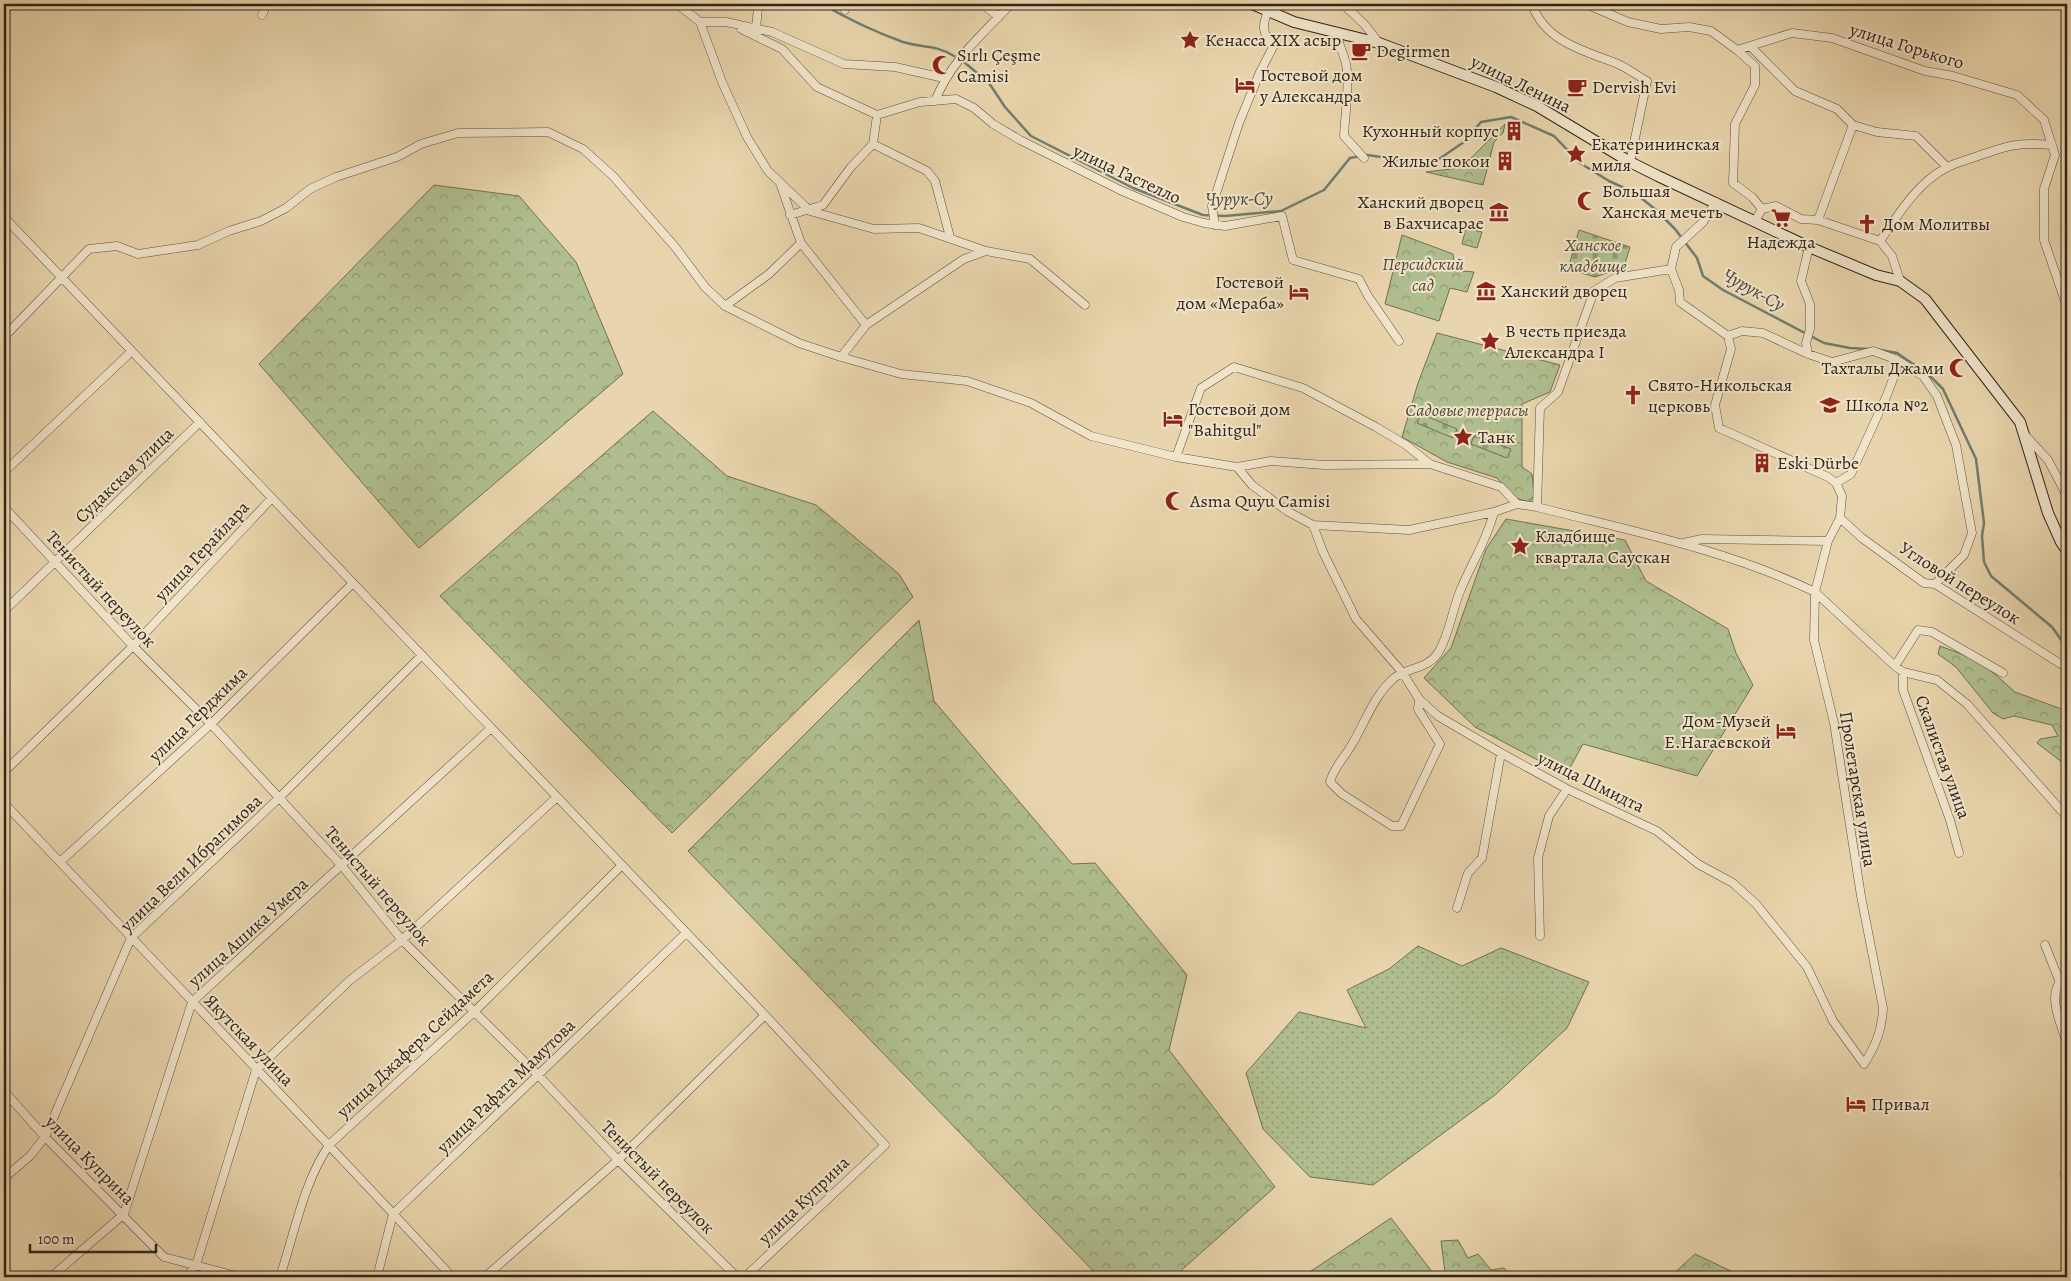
<svg xmlns="http://www.w3.org/2000/svg" width="2071" height="1281" font-family="Alegreya,serif">
	<style>
		.grass { fill: url(#grass-dots); stroke: #707154 }
		.forest { fill: url(#forest-crowns); stroke: #707154 }
		.cemetery { fill: url(#cemetery-stones); stroke: #707154 }
		.lines { fill: none; stroke-linecap: round; stroke-linejoin: round }
		.stream { stroke: #6f7d6e; stroke-width: 2.5 }
		.street-casing { stroke: #5f503e; stroke-width: 9 }
		.secondary-casing { stroke: #312419; stroke-width: 12 }
		.street { stroke: #f1e4ca; stroke-width: 8 }
		.secondary { stroke: #f1e4ca; stroke-width: 10 }
		.labels { text-anchor: middle; stroke-width: 4; stroke-linejoin: round; paint-order: stroke }
		.poi-label { font-size: 18px; fill: #312419; stroke: #f1e4ca; text-anchor: start }
		.street-label { font-size: 18px; fill: #312419; stroke: #f1e4ca }
		.park-label { font-size: 18px; font-style: italic; fill: #514a36; stroke: #f1e4ca }
		.water-label { font-size: 19px; font-style: italic; fill: #4b493c; stroke: #f1e4ca }
	</style>
	<defs>
		<pattern id="grass-dots" width="8" height="8" patternUnits="userSpaceOnUse" patternTransform="scale(1.25)"><rect width="8" height="8" fill="#b0be8f"/><path d="M2 2h.1M6 6h.1" fill="none" stroke="#909a74" stroke-width="1.8" stroke-linecap="round"/></pattern>
		<pattern id="forest-crowns" width="20" height="18" patternUnits="userSpaceOnUse" patternTransform="scale(1.25)"><rect width="20" height="18" fill="#b0be8f"/><path d="M2 6a3 3 0 1 1 6 0M12 15a3 3 0 1 1 6 0" fill="none" stroke="#909a74"/></pattern>
		<pattern id="cemetery-stones" width="16" height="16" patternUnits="userSpaceOnUse" patternTransform="scale(1.25)"><rect width="16" height="16" fill="#b0be8f"/><path d="M2 7V4a2 2 0 0 1 4 0v3zM10 15v-3a2 2 0 0 1 4 0v3z" fill="#909a74"/></pattern>
	</defs>
	<rect width="100%" height="100%" fill="#e9d5ad"/>
	<filter id="stains"><feTurbulence type="fractalNoise" baseFrequency=".004" numOctaves="4"/><feColorMatrix values="0 0 0 0 .2 0 0 0 0 .09 0 0 0 0 .02 0 0 0 .5 -.17"/></filter>
	<radialGradient id="worn" r=".72"><stop offset=".6" stop-color="#630" stop-opacity="0"/><stop offset="1" stop-color="#630" stop-opacity=".3"/></radialGradient>
	<path class="grass" d="M1418,946L1462,966L1501,948L1589,982L1567,1028L1495,1095L1373,1185L1310,1177L1263,1129L1246,1073L1299,1012L1366,1028L1347,990L1389,969Z"/>
	<path class="forest" d="M1505,124L1503,133L1494,142L1483,185L1426,172L1451,169L1468,161Z
		M434,185L519,196L576,262L623,374L419,548L259,364Z
		M1466,228L1482,232L1477,248L1462,244Z
		M1402,235L1453,254L1454,262L1463,271L1474,272L1467,292L1450,288L1439,321L1385,304Z
		M1437,333L1560,365L1550,392L1522,404V467L1532,474L1534,495L1530,502L1515,498L1497,478L1447,462L1402,437L1418,383Z
		M653,411L727,476L816,505L899,574L913,597L672,833L440,596Z
		M1506,519L1625,540L1646,581L1728,629L1736,653L1753,685L1697,776L1583,744L1566,775L1475,727L1424,678L1451,648L1486,549Z
		M919,620L934,701L1072,864L1095,863L1187,975L1169,1050L1275,1187L1176,1275L1169,1277H1099L688,851Z
		M1940,646L1980,661L2015,692L2067,711V766L2037,743L2040,739L2058,736L2052,725L2014,716L2003,719L1993,713L1956,667L1938,654Z
		M1391,1218L1436,1277H1302Z
		M1458,1240L1468,1258L1478,1254L1491,1270L1504,1268L1511,1277H1449L1445,1272L1441,1241Z
		M1695,1254L1735,1273L1737,1277H1670Z"/>
	<path class="cemetery" d="M1579,230L1630,247L1624,267L1595,277L1568,269Z
		M1421,414L1457,429L1453,438L1417,423Z
		M1474,435L1511,449L1507,458L1471,444Z"/>
	<g class="lines">
		<path class="stream" d="M822,4C848,19 875,32 903,42C922,48 934,44 954,56
			M964,62L989,83L1005,107L1031,136L1133,188L1203,215L1225,216L1281,211L1324,190L1350,158L1367,155L1423,163L1439,159L1464,142L1481,122L1511,117L1554,136L1580,163L1609,181L1635,193L1656,210L1675,229L1697,258L1703,276L1723,290L1824,343L1850,348L1869,349
			M1875,349L1897,353L1929,375L1943,389L1976,459L1984,523L1982,536L1984,562L1991,576L2052,627L2067,648"/>
		<defs>
			<path id="street" d="M677,4L700,22H726L772,32L844,64L895,67L944,78
				M755,4L758,8L756,28
				M841,4L845,10
				M982,4L999,17
				M1343,4L1365,25L1379,43
				M1532,4C1544,40 1581,50 1613,62C1625,66 1636,75 1647,81L1630,162
				M1586,4L1628,22L1661,29L1689,27L1711,31L1737,50L1792,33L1832,38L1925,71L1953,76L2017,95L2044,120L2055,155L2044,189V240L2067,307
				M262,15L267,4
				M700,22L722,82L747,137L768,171L810,211L874,229L919,228L986,251L1030,259L1085,305
				M741,29L782,49L817,87L877,115
				M1337,33C1339,49 1347,58 1347,72C1349,92 1345,115 1344,136L1364,158
				M1751,47L1795,91L1837,109L1853,125L1877,132L1916,136L1947,167
				M1737,50L1755,66V85L1735,124L1733,183L1752,197L1762,209
				M935,101C952,59 981,36 1011,4
				M877,115L920,102L956,99L974,108L993,124L1020,140L1120,190L1183,217L1204,223L1225,226L1282,216L1293,260L1359,279L1368,296L1399,341
				M873,144L927,171L935,181L950,237
				M781,186L801,243L866,325
				M790,215L823,205L851,167L873,144L877,115
				M4,217L765,1015L885,1145L745,1277
				M1818,220L1853,125
				M1755,221L1762,209L1776,206L1801,219L1818,220L1880,241
				M1215,225L1212,206L1239,123L1260,72L1273,47C1263,32 1261,28 1268,11
				M1671,269L1676,247L1703,222L1716,202
				M1900,281L1892,256L1880,241C1898,215 1917,183 1946,168C1956,162 1968,160 1978,156C2009,145 2020,142 2052,145
				M725,306L769,274L801,243
				M1728,336L1742,331L1763,333L1808,354L1832,362L1873,351L1895,359L1923,376L1937,396L1956,445L1972,533L1964,555L1935,584
				M4,337L89,249L117,246L138,254L198,245L229,231L261,221L286,208L310,189L336,177L397,157L421,144L458,133L548,132L583,149L613,176L676,248L705,287L725,306L799,343L841,357L901,374L967,381L1031,403L1091,436L1176,457L1237,467L1271,461L1324,465L1430,464L1501,487L1517,504L1537,507C1631,531 1728,550 1815,592L1895,666L1903,672L1937,680L1967,704L2067,817
				M1808,354L1806,343L1810,329V304L1801,281L1809,247
				M841,357L866,325L964,259L986,251
				M2026,436L2048,460L2067,496
				M1176,457L1201,388L1234,367L1303,388L1376,427L1406,445L1430,464
				M1237,467L1252,485L1287,511L1313,525L1409,530L1494,512L1517,504
				M4,472L132,351
				M1836,483L1851,474L1887,395L1897,368L1895,359
				M4,507L133,646L211,724L342,866L402,940L539,1076L618,1160L737,1277
				M1537,507L1540,408L1558,392L1594,291L1615,278L1671,269
				M1840,518L1862,538L1924,583L1935,584L2067,668
				M1313,525L1323,552L1356,619L1402,672L1419,699L1438,716L1501,753L1567,789L1657,831L1698,864L1733,883L1756,904L1807,967L1833,1021L1864,1064C1876,1045 1882,1030 1883,1008L1861,896L1834,723L1814,640L1815,592L1828,541L1840,518L1842,496L1836,483L1828,477L1719,428L1715,405L1731,349L1728,336L1680,302L1679,290L1671,269
				M1683,543L1702,539L1828,541
				M4,611L200,422
				M1895,666L1918,630L1932,632L2003,673
				M1903,672V690L1950,820L1959,853
				M1419,699L1418,709L1440,744L1401,826H1392L1342,794L1330,782C1334,767 1344,758 1351,746C1365,723 1373,697 1393,679C1406,667 1427,670 1438,653C1450,634 1452,609 1461,589C1472,562 1487,540 1494,512
				M4,772L133,646L272,498
				M4,803C153,961 304,1117 452,1277
				M60,862L211,724L353,583
				M1457,908L1468,873L1482,858L1501,753
				M1540,936L1538,858L1549,816L1567,789
				M2045,945L2059,980
				M2067,974C2044,992 2060,1020 2067,1044
				M4,1091L45,1137L164,1257L240,1277
				M2064,1174L2067,1171
				M4,1178L30,1156L45,1137L131,938L279,798L422,655
				M51,1277L124,1214L192,1002L491,728
				M187,1277L196,1265L256,1070L349,981L402,940L557,797
				M280,1277C294,1235 304,1180 330,1144L474,1012L622,865
				M377,1277L393,1214L686,933
				M485,1277L618,1160L765,1015"/>
			<path id="secondary" d="M1252,4L1294,22L1379,43L1496,87L1537,106L1630,162L1658,176L1809,247L1876,275L1900,281L1925,299L2020,422L2048,513L2061,542L2067,551"/>
		</defs>
		<use href="#street" class="street-casing"/>
		<use href="#secondary" class="secondary-casing"/>
		<use href="#street" class="street"/>
		<use href="#secondary" class="secondary"/>
	</g>
	<defs>
		<symbol id="sight-bare" viewBox="-9 -9 18 18"><path d="M0-6L1.8-2.2L6-1.7L2.9 1.2L3.7 5.4L0 3.3L-3.7 5.4L-2.9 1.2L-6-1.7L-1.8-2.2Z" fill="#8f2418" stroke="#f1e4ca" stroke-width="2.5" paint-order="stroke"/></symbol>
		<symbol id="cafe-bare" viewBox="-9 -9 18 18"><path d="M-5.5-4.5H6V0H3Q3 3.5 0 3.5H-2.5Q-5.5 3.5-5.5 0ZM3-3.2v2h1.7v-2ZM-6 4.5H4V6H-6Z" fill="#8f2418" stroke="#f1e4ca" stroke-width="2.5" paint-order="stroke"/></symbol>
		<symbol id="mosque-bare" viewBox="-9 -9 18 18"><path d="M3.5-4.9A6 6 0 1 0 3.5 4.9A5 5 0 1 1 3.5-4.9Z" fill="#8f2418" stroke="#f1e4ca" stroke-width="2.5" paint-order="stroke"/></symbol>
		<symbol id="hotel-bare" viewBox="-9 -9 18 18"><path d="M-6-4.5h1.5V1H6V5H4.5V3h-9V5H-6ZM-4 0a1.8 1.8 0 1 1 3.6 0ZM.5 0V-2.5h3Q6-2.5 6 0Z" fill="#8f2418" stroke="#f1e4ca" stroke-width="2.5" paint-order="stroke"/></symbol>
		<symbol id="building-bare" viewBox="-9 -9 18 18"><path d="M-4-6H4V6H1V3H-1V6H-4ZM-2.5-4.3h1.7v1.8h-1.7ZM.8-4.3h1.7v1.8H.8ZM-2.5-1h1.7V.8h-1.7ZM.8-1h1.7V.8H.8Z" fill="#8f2418" stroke="#f1e4ca" stroke-width="2.5" paint-order="stroke"/></symbol>
		<symbol id="museum-bare" viewBox="-9 -9 18 18"><path d="M0-6L6-3V-2H-6V-3ZM-5-1h2V3h-2ZM-1-1h2V3h-2ZM3-1h2V3H3ZM-6 4H6V6H-6Z" fill="#8f2418" stroke="#f1e4ca" stroke-width="2.5" paint-order="stroke"/></symbol>
		<symbol id="supermarket-bare" viewBox="-9 -9 18 18"><path d="M-6-5.5h2.5l.6 2H6L4.5 2H-2.5L-4.4-4H-6ZM-1.5 3.2a1.3 1.3 0 1 0 .1 0ZM3 3.2a1.3 1.3 0 1 0 .1 0Z" fill="#8f2418" stroke="#f1e4ca" stroke-width="2.5" paint-order="stroke"/></symbol>
		<symbol id="church-bare" viewBox="-9 -9 18 18"><path d="M-1.2-6h2.4v3.5h3.3v2.4h-3.3V6h-2.4V-.1h-3.3v-2.4h3.3Z" fill="#8f2418" stroke="#f1e4ca" stroke-width="2.5" paint-order="stroke"/></symbol>
		<symbol id="school-bare" viewBox="-9 -9 18 18"><path d="M0-5L7-2L0 1L-7-2ZM-4 1L0 2.5L4 1V4Q0 6-4 4Z" fill="#8f2418" stroke="#f1e4ca" stroke-width="2.5" paint-order="stroke"/></symbol>
	</defs>
	<g fill-rule="evenodd">
		<use href="#sight-bare" x="1176" y="26" width="28" height="28"/>
		<use href="#cafe-bare" x="1347" y="37" width="28" height="28"/>
		<use href="#mosque-bare" x="928" y="51" width="28" height="28"/>
		<use href="#hotel-bare" x="1231" y="71" width="28" height="28"/>
		<use href="#cafe-bare" x="1563" y="73" width="28" height="28"/>
		<use href="#building-bare" x="1500" y="117" width="28" height="28"/>
		<use href="#sight-bare" x="1562" y="140" width="28" height="28"/>
		<use href="#building-bare" x="1491" y="147" width="28" height="28"/>
		<use href="#mosque-bare" x="1573" y="187" width="28" height="28"/>
		<use href="#museum-bare" x="1485" y="198" width="28" height="28"/>
		<use href="#supermarket-bare" x="1767" y="204" width="28" height="28"/>
		<use href="#church-bare" x="1853" y="210" width="28" height="28"/>
		<use href="#museum-bare" x="1472" y="277" width="28" height="28"/>
		<use href="#hotel-bare" x="1285" y="278" width="28" height="28"/>
		<use href="#sight-bare" x="1476" y="327" width="28" height="28"/>
		<use href="#mosque-bare" x="1945" y="354" width="28" height="28"/>
		<use href="#church-bare" x="1619" y="381" width="28" height="28"/>
		<use href="#school-bare" x="1816" y="391" width="28" height="28"/>
		<use href="#hotel-bare" x="1159" y="405" width="28" height="28"/>
		<use href="#sight-bare" x="1449" y="423" width="28" height="28"/>
		<use href="#building-bare" x="1748" y="449" width="28" height="28"/>
		<use href="#mosque-bare" x="1161" y="487" width="28" height="28"/>
		<use href="#sight-bare" x="1506" y="532" width="28" height="28"/>
		<use href="#hotel-bare" x="1772" y="717" width="28" height="28"/>
		<use href="#hotel-bare" x="1842" y="1090" width="28" height="28"/>
	</g>
	<g class="labels">
		<g class="poi-label">
			<text x="1205" y="46">Кенасса XIX асыр</text>
			<text x="1376" y="57">Degirmen</text>
			<text x="957" y="61">Sırlı Çeşme<tspan x="957" dy="21">Camisi</tspan></text>
			<text x="1260" y="81">Гостевой дом<tspan x="1260" dy="21">у Александра</tspan></text>
			<text x="1592" y="93">Dervish Evi</text>
			<text x="1499" y="137" text-anchor="end">Кухонный корпус</text>
			<text x="1591" y="150">Екатерининская<tspan x="1591" dy="21">миля</tspan></text>
			<text x="1490" y="167" text-anchor="end">Жилые покои</text>
			<text x="1602" y="197">Большая<tspan x="1602" dy="21">Ханская мечеть</tspan></text>
			<text x="1484" y="208" text-anchor="end">Ханский дворец<tspan x="1484" dy="21">в Бахчисарае</tspan></text>
			<text x="1882" y="230">Дом Молитвы</text>
			<text x="1781" y="248" text-anchor="middle">Надежда</text>
			<text x="1284" y="288" text-anchor="end">Гостевой<tspan x="1284" dy="21">дом «Мераба»</tspan></text>
			<text x="1501" y="297">Ханский дворец</text>
			<text x="1505" y="337">В честь приезда<tspan x="1505" dy="21">Александра I</tspan></text>
			<text x="1944" y="374" text-anchor="end">Тахталы Джами</text>
			<text x="1648" y="391">Свято-Никольская<tspan x="1648" dy="21">церковь</tspan></text>
			<text x="1845" y="411">Школа №2</text>
			<text x="1188" y="415">Гостевой дом<tspan x="1188" dy="21">"Bahitgul"</tspan></text>
			<text x="1478" y="443">Танк</text>
			<text x="1777" y="469">Eski Dürbe</text>
			<text x="1190" y="507">Asma Quyu Camisi</text>
			<text x="1535" y="542">Кладбище<tspan x="1535" dy="21">квартала Саускан</tspan></text>
			<text x="1771" y="727" text-anchor="end">Дом-Музей<tspan x="1771" dy="21">Е.Нагаевской</tspan></text>
			<text x="1871" y="1110">Привал</text>
		</g>
		<g class="street-label">
			<text transform="translate(1907 46) rotate(17)" y="6">улица Горького</text>
			<text transform="translate(1521 84) rotate(26)" y="6">улица Ленина</text>
			<text transform="translate(1127 174) rotate(25)" y="6">улица Гастелло</text>
			<text transform="translate(124 475) rotate(-44)" y="6">Судакская улица</text>
			<text transform="translate(202 551) rotate(-47)" y="6">улица Герайлара</text>
			<text transform="translate(1960 583) rotate(32)" y="6">Угловой переулок</text>
			<text transform="translate(101 589) rotate(47)" y="6">Тенистый переулок</text>
			<text transform="translate(198 714) rotate(-44)" y="6">улица Герджима</text>
			<text transform="translate(1943 757) rotate(70)" y="6">Скалистая улица</text>
			<text transform="translate(1591 782) rotate(26)" y="6">улица Шмидта</text>
			<text transform="translate(1858 789) rotate(81)" y="6">Пролетарская улица</text>
			<text transform="translate(191 863) rotate(-44)" y="6">улица Вели Ибрагимова</text>
			<text transform="translate(378 886) rotate(49)" y="6">Тенистый переулок</text>
			<text transform="translate(248 932) rotate(-42)" y="6">улица Ашика Умера</text>
			<text transform="translate(249 1040) rotate(46)" y="6">Якутская улица</text>
			<text transform="translate(415 1044) rotate(-43)" y="6">улица Джафера Сейдамета</text>
			<text transform="translate(506 1086) rotate(-44)" y="6">улица Рафата Мамутова</text>
			<text transform="translate(90 1160) rotate(45)" y="6">улица Куприна</text>
			<text transform="translate(658 1177) rotate(45)" y="6">Тенистый переулок</text>
			<text transform="translate(804 1200) rotate(-44)" y="6">улица Куприна</text>
		</g>
		<g class="park-label">
			<text x="1593" y="251">Ханское<tspan x="1593" dy="21">кладбище</tspan></text>
			<text x="1423" y="270">Персидский<tspan x="1423" dy="21">сад</tspan></text>
			<text x="1467" y="416">Садовые террасы</text>
		</g>
		<g class="water-label">
			<text transform="translate(1239 198) rotate(-1)" y="7">Чурук-Су</text>
			<text transform="translate(1754 289) rotate(29)" y="7">Чурук-Су</text>
		</g>
	</g>
	<rect width="2071" height="1281" fill="none" stroke="#e9d5ad" stroke-width="20"/>
	<rect x="5" y="5" width="2061" height="1271" fill="none" stroke="#312419" stroke-width="2.5"/>
	<rect x="10" y="10" width="2051" height="1261" fill="none" stroke="#312419"/>
	<path d="M30 1244v8h126v-8" fill="none" stroke="#312419" stroke-width="2.5"/>
	<text x="38" y="1244" font-size="15" fill="#312419" stroke="#f1e4ca" stroke-width="4" paint-order="stroke">100 m</text>
	<rect width="100%" height="100%" filter="url(#stains)"/>
	<rect width="100%" height="100%" fill="url(#worn)"/>
</svg>
